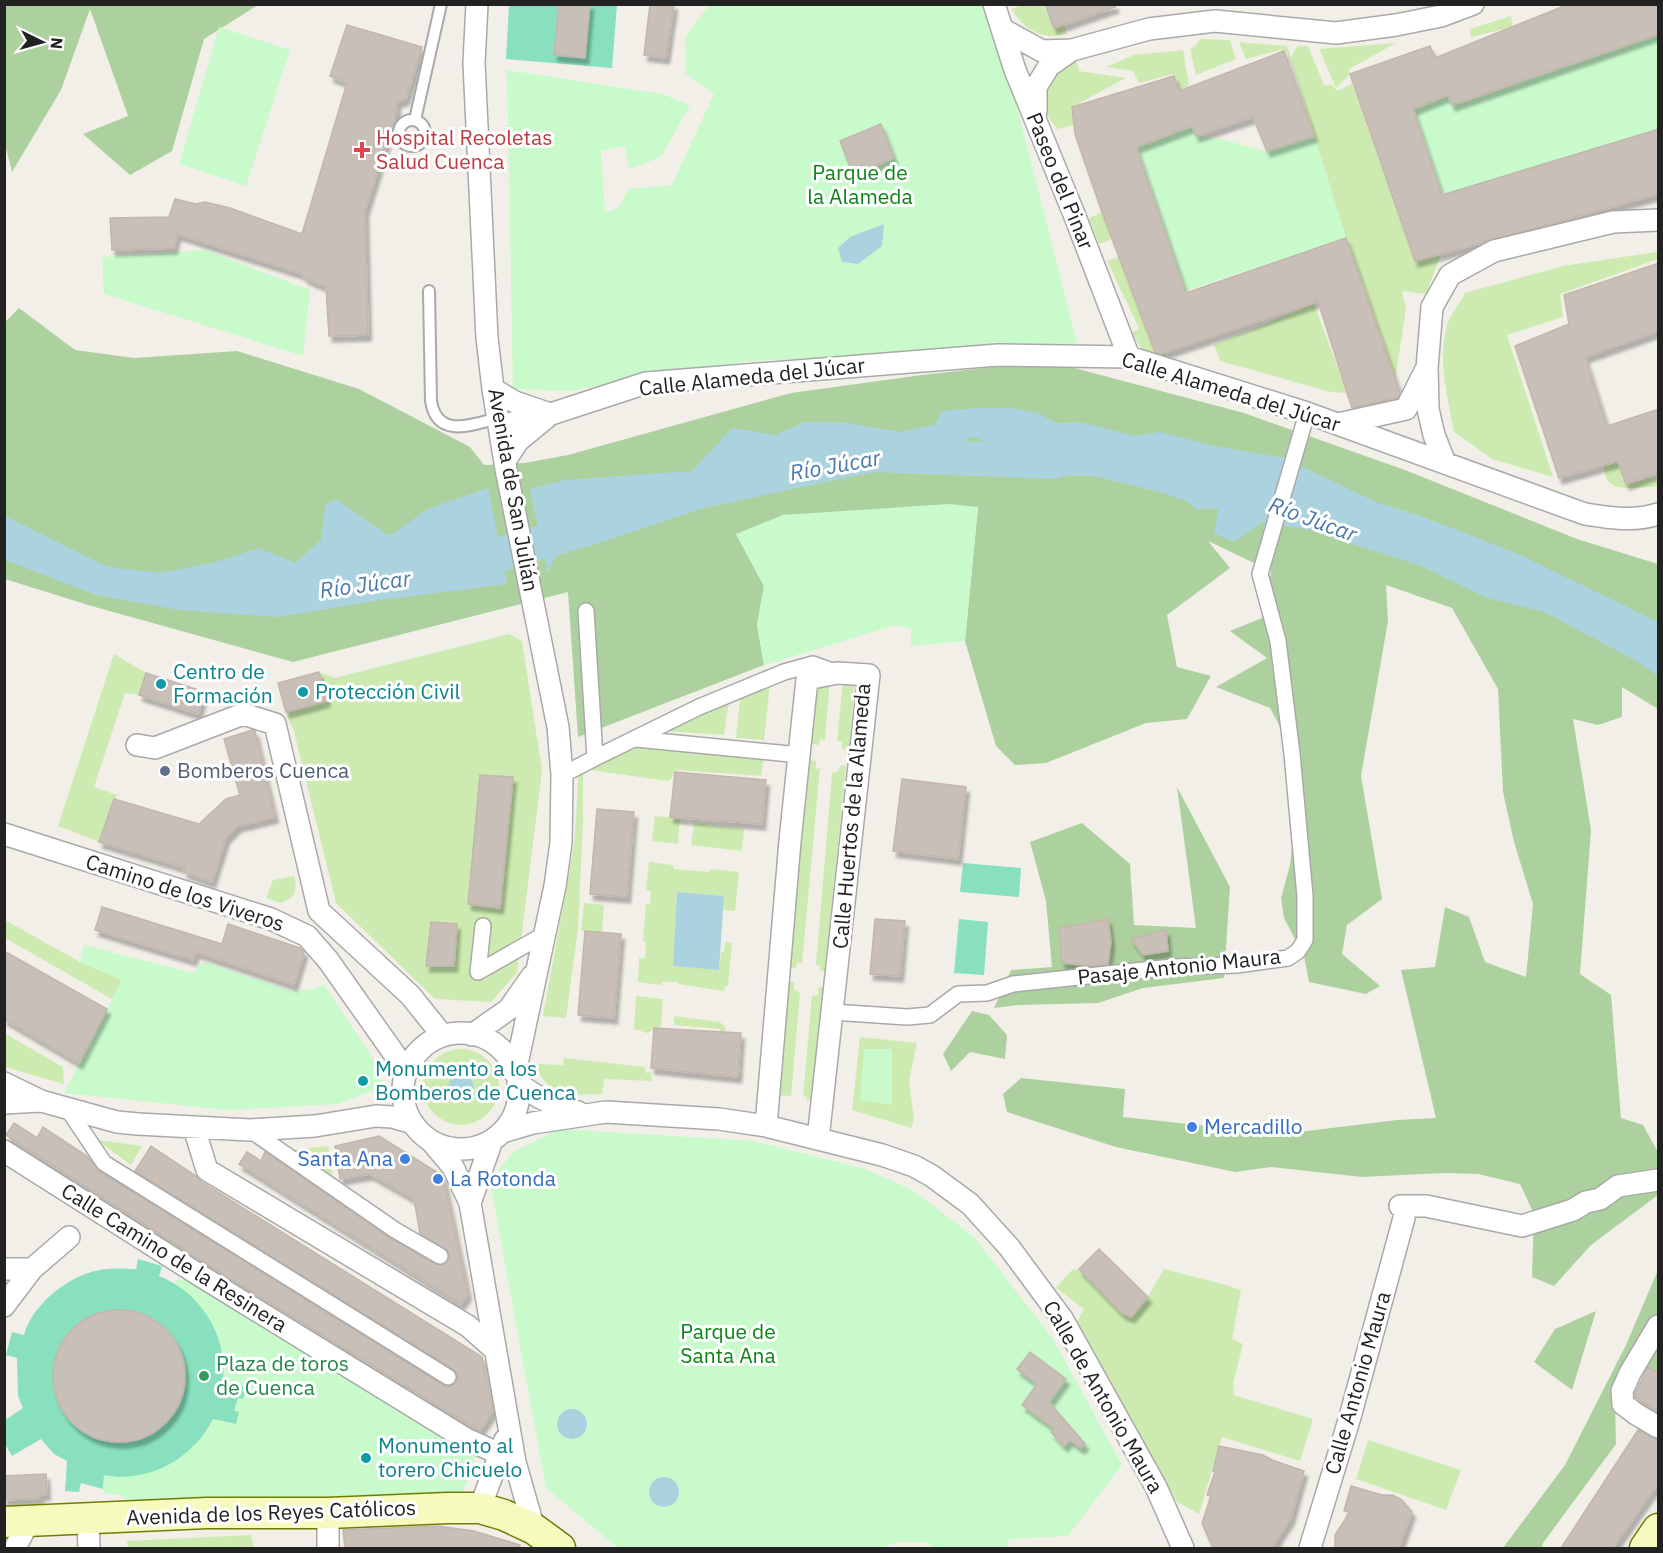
<svg xmlns="http://www.w3.org/2000/svg" width="1663" height="1553" font-family="'IBM Plex Sans',sans-serif">
	<style>
		.grass { fill: #cdebb0 }
		.forest { fill: #add19e }
		.sand { fill: #fff1ba }
		.park { fill: #c8facc }
		.pitch { fill: #88e0be; fill-rule: evenodd }
		.water { fill: #aad3df }
		.lines { fill: none; stroke-linecap: round; stroke-linejoin: round }
		.river { stroke: #aad3df; stroke-width: 34 }
		.building { fill: #c7bfb8; stroke: #c4b6ab; stroke-width: 1.5; filter: url(#shadow) }
		.service-casing { stroke: #a9a9a9; stroke-width: 14 }
		.pedestrian-casing { stroke: #a9a9a9; stroke-width: 18 }
		.minor-casing { stroke: #a9a9a9; stroke-width: 24 }
		.secondary-casing { stroke: #707d05; stroke-width: 33 }
		.service { stroke: #fff; stroke-width: 10 }
		.pedestrian { stroke: #fff; stroke-width: 15 }
		.minor { stroke: #fff; stroke-width: 21 }
		.secondary { stroke: #f7fabf; stroke-width: 30 }
		.health-dot { fill: #e0444e; stroke: #fff; stroke-width: 2 }
		.culture-dot { fill: #0f9aa8; stroke: #fff; stroke-width: 2 }
		.service-dot { fill: #5c6f8a; stroke: #fff; stroke-width: 2 }
		.shop-dot { fill: #3f7fe0; stroke: #fff; stroke-width: 2 }
		.leisure-dot { fill: #2e9e5b; stroke: #fff; stroke-width: 2 }
		.labels { text-anchor: middle; stroke-width: 6; stroke-linejoin: round; paint-order: stroke }
		.health-label { font-size: 21px; fill: #be3a42; stroke: #fff; text-anchor: start }
		.park-label { font-size: 21px; fill: #0c8416; stroke: #fff }
		.street-label { font-size: 21px; fill: #222; stroke: #fff }
		.culture-label { font-size: 21px; fill: #0d838f; stroke: #fff; text-anchor: start }
		.service-label { font-size: 21px; fill: #4e5e75; stroke: #fff; text-anchor: start }
		.shop-label { font-size: 21px; fill: #366cbe; stroke: #fff; text-anchor: start }
		.leisure-label { font-size: 21px; fill: #27864d; stroke: #fff; text-anchor: start }
		.water-label { font-size: 22px; font-style: italic; fill: #4a7aab; stroke: #fff }
	</style>
	<defs>
		<filter id="shadow"><feDropShadow dx="3.5" dy="6" stdDeviation="1.5" flood-color="#0004"/></filter>
	</defs>
	<rect width="100%" height="100%" fill="#f2efe9"/>
	<path class="grass" d="M1017,5H1043L1054,28L1064,25L1067,34C1039,40 1026,30 1011,9L1018,7Z
		M1511,16L1513,27L1471,37L1470,29Z
		M1200,39L1230,40L1236,59L1196,75L1190,49L1195,46Z
		M1239,42L1287,46L1291,57L1297,46H1308L1324,85H1332L1337,91L1352,84L1414,260L1441,254L1426,294L1402,291L1406,309L1395,381L1346,238L1290,58L1280,50L1246,59Z
		M1396,43L1349,69L1350,74L1336,88L1319,49Z
		M1183,50L1189,85L1179,91L1173,74L1139,83L1133,71L1106,67L1134,55Z
		M1075,57L1079,71L1126,78L1072,107L1074,125L1057,129L1048,116L1045,98L1047,82L1053,73Z
		M1102,212L1112,239L1099,244L1089,218Z
		M1656,252L1658,259L1560,294L1563,317L1507,335L1553,477L1492,459L1454,432C1448,397 1437,360 1447,325C1451,314 1460,303 1465,293L1563,266Z
		M1119,257L1156,355L1164,352L1169,362L1143,351L1132,333L1139,328L1107,261Z
		M1314,304L1347,393L1331,392L1220,361L1214,345Z
		M1617,462L1626,484L1655,477L1658,486C1648,487 1619,491 1611,484C1606,481 1605,473 1603,467Z
		M509,634L522,641L542,770L517,973L491,1002L435,999L336,903L294,732L286,712L327,701L319,672L335,678Z
		M114,654L146,673L139,695L125,693L94,787L117,795L99,842L58,826Z
		M830,679L825,740L820,739L819,745L811,744L815,688Z
		M843,681L851,682L854,688L849,749H842V741H837Z
		M770,684L764,740L736,738L741,689Z
		M729,700L724,735L662,731Z
		M638,744L764,755L761,776L677,770L669,781L583,769V822L578,929L566,1018L543,1016L574,847L579,768Z
		M809,760L816,761V769L820,768L802,963H797L796,968H790Z
		M841,765L846,766L825,971L819,970L821,967L816,964L832,773L838,771Z
		M655,816L680,818L678,844L652,841Z
		M694,823L744,829L742,851L691,845Z
		M649,862L673,865L674,869L709,872L710,869L739,872L735,911L723,910L724,896L677,892L674,965L719,970L721,952H724L725,942L732,943L728,986L725,987L724,991L678,984V982H663L661,985L638,982L639,958H645L646,942L643,941L646,904L650,905L651,891L646,890Z
		M294,876C298,890 295,898 281,903L266,898L273,880Z
		M584,903L604,905L602,933L581,931Z
		M5,920L80,962L122,980L112,999L5,938Z
		M786,981L794,982V989L800,993L791,1096L776,1095Z
		M818,987L827,988L816,1101L806,1100L807,1096L803,1097L812,996L818,995Z
		M636,996L663,999L661,1026L647,1033L634,1029Z
		M674,1016L720,1022L726,1028L725,1033H720V1029L674,1025Z
		M4,1033L63,1067L64,1084L5,1067Z
		M860,1037L917,1043L909,1081L914,1120L911,1128L852,1110Z
		M423 1087a38 38 0 1 1 76 0a38 38 0 1 1-76 0Z
		M564,1058L645,1067L646,1073L651,1072L652,1081L604,1079L602,1094C569,1095 549,1099 535,1064L563,1065Z
		M97,1140L142,1146L131,1165Z
		M328,1146L334,1184L284,1151Z
		M1079,1269L1123,1313L1130,1317L1148,1297L1164,1269L1223,1284L1241,1290L1232,1339L1243,1344L1233,1384L1234,1395L1313,1419L1300,1461L1222,1437L1199,1514L1177,1502L1075,1325L1084,1309L1056,1288L1072,1270Z
		M1368,1440L1461,1470L1446,1510L1356,1479Z
		M251,1535L254,1547L128,1548L127,1541Z"/>
	<path class="forest" d="M4,5H258L204,39L172,151L130,175L83,134L128,116L90,9L61,90L12,172L4,140Z
		M19,308L75,350L134,358L237,351L359,389L470,447L484,465L525,463L568,455L791,393L922,375L1048,361L1244,413L1405,470L1577,539L1658,564V709L1622,687V717L1598,725L1573,719L1591,830L1580,974L1611,995L1621,1118L1643,1125L1658,1152V1195L1591,1245L1554,1286L1532,1277L1534,1214L1520,1184L1478,1174L1444,1173L1362,1177L1271,1167L1235,1172L1116,1147L1007,1112L1003,1094L1021,1078L1125,1089L1123,1117L1226,1128L1265,1136L1397,1120L1436,1118L1401,970L1435,967L1445,907L1469,917L1485,962L1526,977L1533,904L1514,842L1503,792L1498,689L1452,608L1386,585L1388,621L1361,776L1382,899L1347,925L1342,954L1380,986L1366,994L1309,982L1304,956L1284,918L1281,898L1290,865L1301,765L1270,708L1216,687L1267,658L1230,631L1272,614L1269,588L1271,568L1252,562L1208,541L1230,568L1167,615L1177,667L1211,676L1187,719L1146,723L1046,763L1015,765L996,746L965,641L978,507L736,534L764,586L757,625L764,665L578,737L568,592L293,662L88,605L5,579L4,323Z
		M1177,787L1230,887L1224,978L1143,988L1098,1003L1019,1005L994,1008L1011,970L1052,967L1046,901L1030,842L1082,823L1130,864L1134,925L1196,928Z
		M972,1011L989,1015L1007,1035L1005,1059L970,1052L951,1071L943,1054Z
		M1658,1270V1373L1647,1367L1631,1394L1615,1403L1616,1444L1543,1543L1542,1548H1503L1565,1465L1626,1345Z
		M1596,1311L1572,1390L1534,1362L1555,1329Z"/>
	<path class="sand" d="M53 1376a66 66 0 1 1 132 0a66 66 0 1 1-132 0Z"/>
	<path class="park" d="M709,5H991L1078,347L750,361L568,391L513,389L507,70L662,94L690,105L661,157L629,169L625,146L601,151L605,213L619,207L628,189L672,185L714,94L686,74L685,38Z
		M219,27L290,50L246,186L179,164Z
		M1658,34V129L1459,190L1444,201L1417,121L1394,125L1397,85L1448,95Z
		M1192,126L1196,136L1219,139L1266,151L1314,136L1346,238L1185,291L1135,145Z
		M205,250L310,290L303,356L104,294L102,257Z
		M949,504L978,507L965,641L911,646V629L896,625L764,665L757,625L764,586L736,534L783,515Z
		M84,945L193,973L204,962L292,991L313,989L324,985L380,1069C383,1077 381,1082 376,1089L338,1104L227,1110L64,1093L122,980L80,962Z
		M864,1049H892V1105L860,1100Z
		M560,1129L754,1141L866,1169L914,1191L974,1237L1053,1339L1122,1465L1068,1536L1009,1539L1007,1548H930L929,1542H899L880,1548H618L546,1488L490,1181L513,1152Z
		M204,1278L477,1451L462,1495L127,1502L124,1496L104,1493V1475L207,1432L213,1419L235,1424L234,1411L238,1398L243,1399L223,1381L225,1367L199,1304L173,1281Z"/>
	<path class="pitch" d="M509,5H617L612,68L506,59Z
		M963,863L1021,868L1019,897L960,892Z
		M959,919L988,922L984,975L954,973Z
		M138,1259L162,1266L159,1276C201,1292 228,1337 223,1381L246,1387L243,1399L238,1398L234,1411L239,1412L236,1424L213,1419C194,1458 148,1484 104,1475L103,1489L81,1483L79,1492L65,1491L67,1461L54,1454L41,1439L12,1456L5,1444V1420L23,1408L18,1396L17,1358L6,1355L12,1332L24,1335C33,1302 74,1271 108,1269C117,1268 127,1269 136,1269ZM111,1310C125,1311 138,1311 151,1318C199,1343 194,1413 147,1436C135,1442 121,1444 108,1441C95,1438 81,1433 72,1422C49,1395 47,1353 74,1328C85,1318 98,1314 111,1310Z"/>
	<path class="water" d="M884,224L882,246L858,264L842,262L838,248L850,237Z
		M980,408H1011L1038,413L1056,423L1080,422L1135,436L1160,432L1209,445L1284,458L1378,503L1418,515L1516,553L1658,622V676L1633,659L1544,612L1487,598L1421,566L1310,530L1263,522L1234,542L1214,533L1218,509H1195L1189,502L1159,492L1093,476L1029,475L1012,467L996,448L973,436L925,465L883,470L844,466L838,456L814,475L787,485L761,490L751,472L731,498L640,525L644,513L627,504L613,529L557,552L548,574L530,489L565,480L692,471L732,428L775,435L805,422H841L899,432L935,425L942,411Z
		M488,488L507,584L381,600L278,617L179,610L96,595L5,560V516L108,567L160,573L216,562L259,548L295,563L321,540L325,505L336,499L389,536L428,509Z
		M677,892L724,896L719,970L673,966Z
		M448 1088a13 13 0 1 1 26 0a13 13 0 1 1-26 0Z
		M557 1424a15 15 0 1 1 30 0a15 15 0 1 1-30 0Z
		M649 1492a15 15 0 1 1 30 0a15 15 0 1 1-30 0Z"/>
	<g class="lines">
		<path class="river" d="M457,567L580,531L697,492L871,455L1054,462"/>
	</g>
	<path class="building" d="M559,4H590L585,58L554,55Z
		M650,4H674L666,58L644,55Z
		M1045,4H1115V7L1054,28Z
		M1569,4H1659V34L1452,105L1448,95L1413,109L1442,195L1659,129V194L1415,261L1350,74L1430,46L1435,58Z
		M347,25L422,47L406,99L397,102V110L365,211L368,335L329,336L326,287L305,278L302,274L177,234L174,248L112,250L110,218L169,217L175,199L196,204L205,202L230,208L302,234L347,83L330,76Z
		M1284,51L1314,136L1267,151L1253,117L1196,136L1192,126L1136,147L1186,293L1346,238L1400,393L1397,398L1352,408L1318,301L1161,354L1155,352L1102,212L1075,134L1072,107L1174,76L1179,91Z
		M881,124L894,158L853,174L840,141Z
		M1659,263V331L1585,357L1607,426L1659,409V472L1626,484L1618,461L1559,478L1515,346L1569,324L1564,295Z
		M319,672L327,701L286,712L278,683Z
		M146,673L205,692L198,714L139,695Z
		M252,730L255,731L275,817L238,826L226,838L212,882L184,872L185,868L99,842L114,799L199,824L226,799L240,795L224,739Z
		M675,772L766,780L762,824L670,817Z
		M480,775L513,777L500,908L468,904Z
		M902,779L966,787L958,859L893,851Z
		M597,809L634,812L627,897L590,894Z
		M102,907L222,944L228,924L300,948L304,952L294,985L196,952L193,960L95,930Z
		M875,919L905,921L900,976L870,974Z
		M1108,919L1111,942L1108,964L1092,966L1062,963L1059,928Z
		M431,922L457,924L454,966H426Z
		M1166,930L1168,951L1143,955L1131,939Z
		M585,931L621,934L614,1018L578,1015Z
		M4,951L107,1009L79,1063L4,1019Z
		M654,1028L741,1033L738,1077L651,1068Z
		M14,1123L37,1138L43,1127L87,1156L99,1171L443,1385L448,1387L456,1383L458,1377L453,1369L135,1171L151,1146L196,1176L200,1181L482,1357L493,1411L480,1431L211,1267L20,1144L6,1135Z
		M379,1136L443,1176L468,1294L461,1304L239,1164L247,1152L261,1161L265,1152L390,1238L435,1264L444,1265L449,1260V1252L420,1233L414,1199L370,1174L340,1179L335,1146Z
		M1099,1249L1148,1297L1131,1317L1122,1313L1079,1269Z
		M53 1376a66 66 0 1 1 132 0a66 66 0 1 1-132 0Z
		M1030,1352L1066,1379L1049,1402L1085,1444L1081,1448L1070,1440L1064,1446L1051,1432L1055,1429L1022,1405L1037,1384L1017,1369Z
		M1648,1367L1659,1373V1412L1635,1397V1393Z
		M1638,1430L1659,1440V1482L1613,1548H1561Z
		M1219,1446L1263,1455L1272,1460L1304,1471L1291,1518L1272,1548H1213L1202,1523L1211,1496L1207,1495L1215,1472L1213,1471Z
		M46,1474L47,1494L40,1495V1498L4,1500V1476Z
		M1351,1486L1382,1495H1393L1402,1500L1412,1512L1399,1548H1335V1535L1350,1512L1344,1511Z
		M438,1526L474,1531L520,1545L519,1548H345L343,1530Z"/>
	<g class="lines">
		<defs>
			<path id="service" d="M415,120L441,4
				M399 133a13 13 0 1 1 26 0a13 13 0 1 1-26 0Z
				M429,291L431,401C437,439 472,425 498,418"/>
			<path id="pedestrian" d="M636,739L800,755
				M595,758L699,707L784,672L813,664L837,673
				M562,775L595,758L586,611
				M483,926L478,972L545,934
				M832,1012L907,1017L930,1015L958,994L987,993L1013,984L1172,967L1237,965L1288,958L1298,951L1305,940V896L1292,754L1278,641L1260,574L1307,413
				M67,1108L104,1163L448,1377
				M250,1130L395,1230L440,1256"/>
			<path id="minor" d="M477,4L474,63L487,338L493,389L506,469L558,727L562,775L561,843L555,886L515,1073
				M994,4L1015,70L1074,214L1129,357
				M1002,29L1042,51L1072,50L1149,29L1215,21L1336,33L1396,25L1441,16L1473,4
				M1036,112V87L1049,66L1072,50
				M493,389L515,402L550,414
				M1338,424L1406,409L1425,371
				M499,426L551,414L646,383L998,355L1129,357L1307,413L1585,514C1610,518 1634,522 1658,514
				M505,461L518,441L546,418
				M1445,463L1434,435L1428,409L1427,368L1432,307L1450,275L1494,251L1613,222L1658,220
				M137,745L155,748L243,714L275,724L319,911L410,995L443,1036
				M4,834L271,919L307,936L328,960L407,1072
				M403 1091a58 58 0 1 1 116 0a58 58 0 1 1-116 0Z
				M472,1035L509,1009L532,976
				M4,1083L41,1101L117,1122L138,1124L250,1130L315,1126L376,1116L392,1117L413,1123
				M518,1083C538,1099 554,1105 578,1112
				M4,1103L40,1101
				M766,1126L790,841L807,679L837,673L869,675L818,1139
				M194,1128L207,1170L468,1326L494,1349
				M502,1132L533,1123L606,1112L719,1119L766,1126L882,1155L914,1166L932,1176L970,1204L1009,1247L1063,1320L1156,1487L1183,1548
				M432,1142L453,1167L470,1203L515,1462L534,1529
				M4,1151L204,1278L466,1439L500,1454
				M470,1203L492,1140
				M1400,1206H1426L1522,1226L1573,1210L1586,1202L1600,1199L1618,1186L1658,1180
				M4,1269H32
				M4,1306L32,1269L69,1237
				M1658,1326L1630,1373L1622,1391L1623,1404L1636,1414L1658,1427
				M480,1508L505,1440
				M88,1518L89,1548
				M15,1548L29,1521
				M328,1548V1513
				M1310,1548L1350,1417L1404,1218"/>
			<path id="secondary" d="M4,1522L207,1513H328L448,1508H480L504,1515L534,1529L560,1548
				M1645,1548L1658,1529"/>
		</defs>
		<use href="#service" class="service-casing"/>
		<use href="#pedestrian" class="pedestrian-casing"/>
		<use href="#minor" class="minor-casing"/>
		<use href="#secondary" class="secondary-casing"/>
		<use href="#service" class="service"/>
		<use href="#pedestrian" class="pedestrian"/>
		<use href="#minor" class="minor"/>
		<use href="#secondary" class="secondary"/>
	</g>
	<path class="health-dot" d="M359 141h6v6h6v6h-6v6h-6v-6h-6v-6h6z"/>
	<g class="culture-dot">
		<circle cx="161" cy="684" r="6"/>
		<circle cx="303" cy="692" r="6"/>
		<circle cx="363" cy="1081" r="6"/>
		<circle cx="366" cy="1458" r="6"/>
	</g>
	<circle class="service-dot" cx="165" cy="771" r="6"/>
	<g class="shop-dot">
		<circle cx="1192" cy="1127" r="6"/>
		<circle cx="405" cy="1159" r="6"/>
		<circle cx="438" cy="1179" r="6"/>
	</g>
	<circle class="leisure-dot" cx="204" cy="1376" r="6"/>
	<g class="labels">
		<g class="health-label">
			<text x="376" y="145">Hospital Recoletas<tspan x="376" dy="24">Salud Cuenca</tspan></text>
		</g>
		<g class="park-label">
			<text x="860" y="180">Parque de<tspan x="860" dy="24">la Alameda</tspan></text>
			<text x="728" y="1339">Parque de<tspan x="728" dy="24">Santa Ana</tspan></text>
		</g>
		<g class="street-label">
			<text transform="translate(1060 181) rotate(68)" y="7">Paseo del Pinar</text>
			<text transform="translate(752 377) rotate(-6)" y="7">Calle Alameda del Júcar</text>
			<text transform="translate(1231 392) rotate(17)" y="7">Calle Alameda del Júcar</text>
			<text transform="translate(513 490) rotate(80)" y="7">Avenida de San Julián</text>
			<text transform="translate(852 816) rotate(-85)" y="7">Calle Huertos de la Alameda</text>
			<text transform="translate(185 893) rotate(18)" y="7">Camino de los Viveros</text>
			<text transform="translate(1179 967) rotate(-6)" y="7">Pasaje Antonio Maura</text>
			<text transform="translate(174 1258) rotate(32)" y="7">Calle Camino de la Resinera</text>
			<text transform="translate(1358 1383) rotate(-74)" y="7">Calle Antonio Maura</text>
			<text transform="translate(1103 1397) rotate(60)" y="7">Calle de Antonio Maura</text>
			<text transform="translate(271 1513) rotate(-2)" y="7">Avenida de los Reyes Católicos</text>
		</g>
		<g class="culture-label">
			<text x="173" y="679">Centro de<tspan x="173" dy="24">Formación</tspan></text>
			<text x="315" y="699">Protección Civil</text>
			<text x="375" y="1076">Monumento a los<tspan x="375" dy="24">Bomberos de Cuenca</tspan></text>
			<text x="378" y="1453">Monumento al<tspan x="378" dy="24">torero Chicuelo</tspan></text>
		</g>
		<g class="service-label">
			<text x="177" y="778">Bomberos Cuenca</text>
		</g>
		<g class="shop-label">
			<text x="1204" y="1134">Mercadillo</text>
			<text x="393" y="1166" text-anchor="end">Santa Ana</text>
			<text x="450" y="1186">La Rotonda</text>
		</g>
		<g class="leisure-label">
			<text x="216" y="1371">Plaza de toros<tspan x="216" dy="24">de Cuenca</tspan></text>
		</g>
		<g class="water-label">
			<text transform="translate(835 465) rotate(-10)" y="8">Río Júcar</text>
			<text transform="translate(1313 519) rotate(20)" y="8">Río Júcar</text>
			<text transform="translate(365 584) rotate(-8)" y="8">Río Júcar</text>
		</g>
	</g>
	<rect width="1663" height="1553" fill="none" stroke="#222222" stroke-width="12"/>
	<g transform="translate(42 42) rotate(95)" stroke="#ffffff" stroke-width="4.5" paint-order="stroke">
	<path d="M0-4.5L10 22L0 15L-10 22Z" fill="#222222"/>
	<text y="-9" font-size="16" font-weight="bold" text-anchor="middle" fill="#222222">N</text>
	</g>
</svg>
